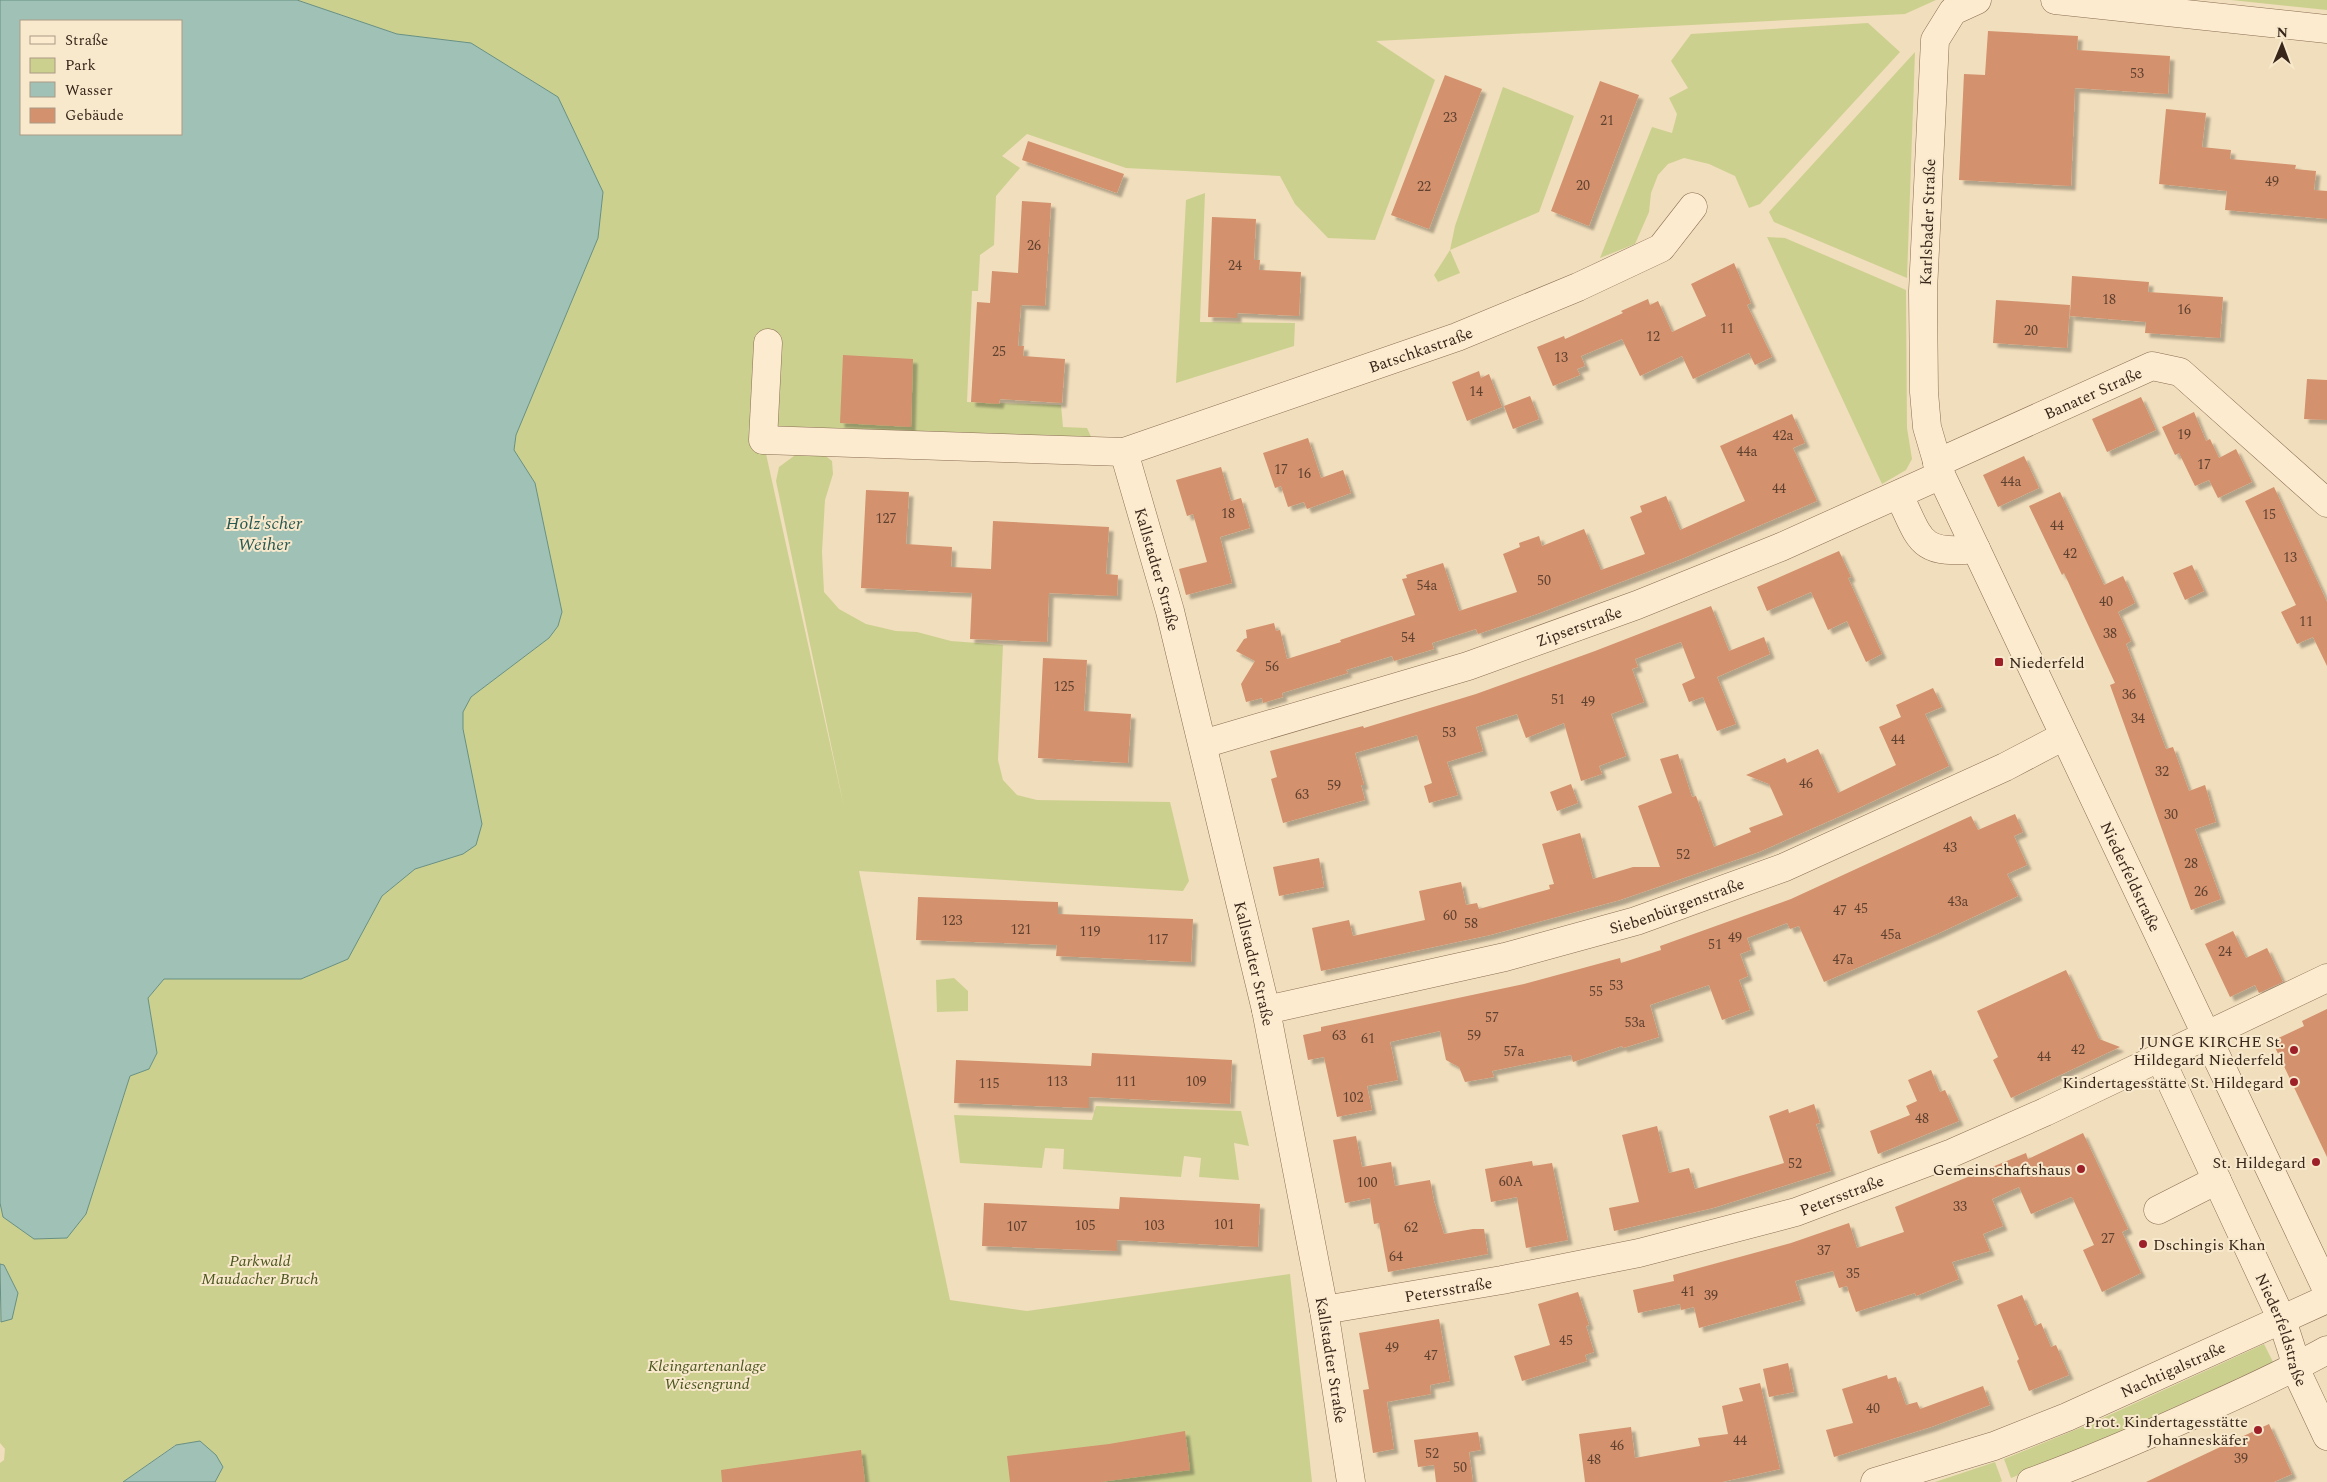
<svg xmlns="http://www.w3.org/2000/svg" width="2327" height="1482" font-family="Spectral,serif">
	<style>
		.green { fill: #ccd08f }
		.water { fill: #a0c2b6; stroke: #679083; fill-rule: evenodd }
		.building { fill: #d3916e; filter: url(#shadow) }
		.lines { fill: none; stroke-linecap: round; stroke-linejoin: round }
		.minor-casing { stroke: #8a6d54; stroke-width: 29 }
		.minor { stroke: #fcebcf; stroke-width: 28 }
		.poi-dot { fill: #9d1f28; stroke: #f8e8cc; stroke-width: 2 }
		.labels { text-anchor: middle; stroke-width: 4; stroke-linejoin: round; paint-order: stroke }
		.number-label { font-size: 14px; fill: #5f412f }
		.street-label { font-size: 16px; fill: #38261a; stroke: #f8e8cc }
		.poi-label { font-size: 16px; fill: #38261a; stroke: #f8e8cc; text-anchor: end }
		.park-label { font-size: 16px; font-style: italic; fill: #4b561f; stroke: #f8e8cc }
		.water-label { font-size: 18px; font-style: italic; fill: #285952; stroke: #f8e8cc }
	</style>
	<defs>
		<filter id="shadow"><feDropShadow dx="4.5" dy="4.5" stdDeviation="1" flood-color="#0004"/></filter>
	</defs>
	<rect width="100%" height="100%" fill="#f1debc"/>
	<path class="green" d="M297,0H1936L1905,14L1376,41L1435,80L1375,240L1328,238L1295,204L1280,176L1126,168L1027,134L1002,156L1020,168L996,196L994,245L980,255L978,291H972L967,402L1061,405L1063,427L1087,428L1093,441L766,426L755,404L844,807L776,481L779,467L798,453H822L832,461L833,474L825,500L822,552L824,592L839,609L866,624L896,631L917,632L951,641L1003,645L998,760L1003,780L1017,795L1037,800L1170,802L1189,881L1183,891L859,871L950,1300L1027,1311L1290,1274L1312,1482H215L223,1467L175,1445L123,1482H0V1463L4,1460L5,1449L0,1443V1322L4,1265L0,1264V1203L3,1217L86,1214L130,1076L149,1069L157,1053L148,998L164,979H301L347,959L382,896L415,869L463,854V712L471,697L549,638L558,626L562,612L535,483L514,450L516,435L598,238L603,192L558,97L471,43L397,34Z
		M2231,0H2327V10Z
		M1868,23L1900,52L1760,204L1749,208L1735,176L1709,164L1684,158L1668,164L1658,175L1651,193L1649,212L1635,244L1600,258L1652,127L1672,133L1677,114L1669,98L1688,88L1671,61L1691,34Z
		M1915,52L1907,278L1774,222L1769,212Z
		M1503,87L1574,116L1539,212L1450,250L1460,273L1438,282L1434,275L1450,250L1455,226Z
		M1205,193L1200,322L1295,323L1294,346L1176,383L1186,200Z
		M1767,237L1785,238L1906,290L1907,428L1912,459L1906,470L1882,484Z
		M954,978L968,991V1011L937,1012L936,980Z
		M1096,1106L1241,1111L1249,1146L1234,1143L1239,1180L1199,1177L1201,1158L1184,1156L1181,1177L1063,1169L1064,1149L1045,1148L1042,1168L960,1163L954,1115L1092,1120Z
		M2264,1344L2273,1362L2100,1442L2011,1478L2004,1459L2092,1423Z
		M1995,1462L2002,1481L2000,1482H1935Z"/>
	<path class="water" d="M0,0H297L397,34L471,43L558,97L603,192L598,238L516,435L514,450L535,483L562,612L558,626L549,638L471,697L463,712V729L482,824L476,845L463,854L415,869L382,896L348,959L301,979H164L148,998L157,1053L149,1069L130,1076L86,1214L67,1238L34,1239L3,1217L0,1203ZM21,21H181V134H21Z
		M0,1264L4,1265L18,1293L12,1319L1,1322Z
		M200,1441L216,1455L223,1467L215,1482H123L176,1445Z"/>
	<path class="building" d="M1988,31L2078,36L2077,50L2170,56L2168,94L2075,88L2071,186L1959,180L1964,74L1985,75Z
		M1445,75L1482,89L1429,229L1391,215Z
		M1600,81L1639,95L1589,226L1551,211Z
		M2166,109L2206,113L2202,147L2231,150L2230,159L2296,165L2295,169L2316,171L2314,190L2327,191V219L2225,210L2227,191L2159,184Z
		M1028,141L1124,174L1117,193L1022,160Z
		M1022,201L1051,203L1045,306L1021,305L1018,346H1024L1023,356L1065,359L1062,403L1000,399L999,404L971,402L977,302L990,303L992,271L1018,273Z
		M1212,217L1256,219L1254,260H1260L1259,270L1301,272L1299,316L1237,313V318L1208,317Z
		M1734,263L1751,303L1747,305L1772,357L1755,365L1749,353L1693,379L1682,356L1640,376L1622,339L1581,356L1585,366L1577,369L1580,375L1553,386L1537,347L1564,336L1565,339L1623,313L1621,311L1648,299L1650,305L1658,301L1672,332L1706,316L1691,284Z
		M2072,276L2149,282L2148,292L2223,297L2220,338L2145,333L2146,322L2070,316Z
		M1996,300L2070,305L2067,348L1993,343Z
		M843,355L913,359L911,427L840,423Z
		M1479,371L1481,378L1489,374L1502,407L1467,421L1452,382Z
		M2307,379L2327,380V420L2304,419Z
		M1530,396L1539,419L1513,429L1504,406Z
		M2141,397L2156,430L2107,452L2092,419Z
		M2194,412L2206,441L2210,439L2219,458L2236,449L2252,482L2218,498L2209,480L2195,486L2179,453L2175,455L2162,427Z
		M1792,414L1805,443L1793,448L1817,501L1684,558L1537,614L1478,634L1476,629L1432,643L1434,649L1394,661L1392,656L1346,670L1348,673L1282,693L1283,697L1263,703L1262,698L1246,702L1241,684L1255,661L1236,651L1244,639L1247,638L1246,630L1274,623L1276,631L1280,630L1287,659L1341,642L1340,640L1415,615L1402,579L1407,578L1406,575L1443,563L1459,611L1517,592L1503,554L1520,547L1519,543L1539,536L1542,546L1584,529L1601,570L1645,554L1630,517L1642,512L1640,506L1666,496L1680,530L1745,501L1720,446Z
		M1308,438L1321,478L1343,470L1351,493L1307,509L1304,502L1288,507L1281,486L1275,488L1263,453Z
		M2024,456L2039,488L1998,507L1983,475Z
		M1221,467L1231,501L1241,498L1250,528L1220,537L1232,583L1186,595L1179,569L1207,562L1193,514L1187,516L1176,480Z
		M2274,487L2327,602V666L2313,637L2297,644L2281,612L2296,605L2245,501Z
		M866,490L909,492L906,544L952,547L951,567L991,569L993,521L1109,527L1106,574L1118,575L1117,596L1049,593L1047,642L970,639L972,593L861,588Z
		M2060,492L2104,585L2123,576L2135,603L2118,612L2131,641L2126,644L2166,749L2173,747L2189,791L2205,785L2216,822L2195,829L2221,899L2191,910L2110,685L2115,683L2064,573L2062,575L2029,506Z
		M1839,551L1851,577L1848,578L1882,654L1866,662L1847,621L1828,630L1811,592L1767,611L1757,587Z
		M2192,565L2204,591L2185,600L2173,573Z
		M1711,606L1729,651L1764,637L1770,654L1717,677L1736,724L1717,731L1703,697L1689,702L1682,684L1695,678L1681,642L1635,659L1638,667L1632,669L1644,702L1611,714L1626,756L1599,766L1602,774L1581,781L1564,723L1526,738L1517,714L1476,727L1483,751L1447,762L1458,795L1429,803L1424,786L1432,783L1417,735L1355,753L1364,785H1361L1365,800L1283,823L1271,779L1277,777L1270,751L1363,726L1364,728L1476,694L1595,651Z
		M1043,658L1087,660L1084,711L1131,714L1128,763L1038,758Z
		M1933,688L1942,707L1925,714L1949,766L1852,811L1759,852L1620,900L1490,935L1321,971L1312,928L1349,920L1353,936L1425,920L1419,891L1461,882L1466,905L1477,903L1479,909L1550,889L1549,885L1554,884L1542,844L1580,833L1593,879L1633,867H1660L1638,806L1672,793L1660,759L1678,754L1692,797L1696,796L1714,847L1751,832L1749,828L1783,815L1769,784L1746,775L1785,758L1787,763L1818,749L1838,793L1896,765L1879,727L1901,717L1896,705Z
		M1571,784L1578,803L1557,811L1550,792Z
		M2015,814L2023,832L2014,836L2027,865L2007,874L2018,896L1937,934L1824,982L1799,926L1790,929L1787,923L1747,938L1751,950L1740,954L1748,976L1739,980L1750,1010L1722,1020L1709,985L1650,1005L1659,1037L1623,1048L1622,1046L1573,1062L1571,1055L1492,1071L1494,1077L1465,1082L1459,1067L1446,1060L1440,1031L1390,1042L1398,1080L1367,1086L1372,1110L1337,1117L1324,1057L1308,1060L1303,1035L1321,1031V1027L1524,984L1620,958L1621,963L1661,950L1660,946L1791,899L1971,816L1978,830Z
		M1319,858L1324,887L1279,896L1273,867Z
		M918,897L1058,902V914L1193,919L1191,962L1056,956L1057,945L916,940Z
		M2233,931L2246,958L2267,948L2283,982L2259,993L2255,985L2230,997L2205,944Z
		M2066,970L2099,1039L2120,1047L2011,1098L1993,1060L1998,1057L1977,1011Z
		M2327,1009V1157L2272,1041L2304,1026L2302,1021Z
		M1092,1053L1232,1060L1230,1104L1089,1097V1108L954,1103L956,1060L1091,1066Z
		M1931,1070L1940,1092L1945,1090L1959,1121L1878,1154L1870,1131L1910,1115L1906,1106L1917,1101L1908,1080Z
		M1814,1104L1820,1123L1816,1124L1831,1171L1713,1208L1614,1231L1609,1208L1639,1202L1622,1135L1657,1126L1669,1173L1689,1168L1695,1189L1784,1163L1769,1116L1788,1109L1789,1113Z
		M2083,1133L2128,1229L2122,1232L2141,1273L2102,1292L2083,1250L2094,1245L2073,1199L2071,1197L2031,1214L2019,1187L1992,1199L2003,1226L1983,1234L1990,1251L1952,1262L1959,1279L1916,1296L1915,1293L1856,1312L1847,1286L1839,1288L1833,1271L1795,1281L1801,1300L1699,1328L1694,1307L1681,1310L1680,1304L1638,1313L1633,1290L1674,1281L1673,1275L1791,1243L1849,1223L1857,1248L1904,1232L1895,1207L2026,1153L2028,1159Z
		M1356,1136L1362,1167L1391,1162L1395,1186L1430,1180L1434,1201L1444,1234L1473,1229H1484L1488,1254L1388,1272L1379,1223L1374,1224L1370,1198L1345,1203L1333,1140Z
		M1532,1161L1533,1166L1552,1163L1568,1240L1526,1248L1517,1197L1491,1202L1485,1169Z
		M1120,1197L1260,1204L1258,1247L1117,1240V1251L982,1246L984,1203L1119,1209Z
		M1578,1292L1589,1325L1586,1326L1594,1352L1585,1355L1587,1361L1522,1381L1514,1356L1550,1345L1538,1304Z
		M2022,1295L2035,1326L2041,1323L2051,1347L2056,1345L2069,1375L2029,1391L2017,1361L2019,1359L1997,1305Z
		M1439,1319L1450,1381L1430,1385L1431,1394L1387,1402L1394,1449L1373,1453L1363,1390L1369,1389L1359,1333Z
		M1788,1363L1794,1392L1769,1397L1763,1369Z
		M1887,1375L1888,1379L1896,1377L1906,1405L1917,1402L1920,1409L1983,1386L1990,1405L1931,1427L1834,1457L1826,1430L1853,1423L1842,1389Z
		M1760,1383L1780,1469L1722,1482H1585L1579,1434L1631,1427L1635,1458L1700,1446L1698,1438L1728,1434L1722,1406L1743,1401L1739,1388Z
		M2269,1424L2292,1474L2274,1482H2146Z
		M1185,1431L1190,1470L1100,1482H1010L1007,1456L1109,1444Z
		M1478,1432L1481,1450L1469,1452L1473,1482H1436L1434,1465L1418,1467L1414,1440Z
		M861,1450L865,1482H722L721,1470Z"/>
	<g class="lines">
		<defs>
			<g id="minor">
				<path id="s1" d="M1977,0L1953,11L1935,40L1923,291L1924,392L1927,427L1941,475L2327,1290"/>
				<path d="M2055,0L2327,29"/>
				<path id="s2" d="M768,343L763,440L1124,452L1457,337L1578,287L1661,248L1693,207"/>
				<path id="s3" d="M1124,452L1170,611L1266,1010L1324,1310L1351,1482"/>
				<path id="s4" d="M1937,463L2152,366L2180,372L2327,503"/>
				<path d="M1899,495C1921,541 1919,555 1976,549"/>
				<path id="s5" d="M1203,744L1468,666L1637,605L1781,547L1941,475"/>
				<path id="s6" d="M1266,1010L1505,957L1636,921L1785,867L2005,767L2064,736"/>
				<path id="s7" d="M2160,1058L2282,1320L2293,1354L2295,1368L2327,1436"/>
				<path d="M2158,1210L2217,1180"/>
				<path id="s8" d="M1324,1310L1502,1280L1639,1253L1796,1212L1952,1153L2045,1112L2327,978"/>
				<path id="s9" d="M1875,1482L1994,1446L2067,1417L2327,1299"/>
				<path d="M2031,1482C2092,1460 2151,1434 2210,1407C2250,1389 2289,1371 2327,1350"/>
			</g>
		</defs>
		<use href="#minor" class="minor-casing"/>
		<use href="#minor" class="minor"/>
	</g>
	<g class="poi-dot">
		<rect x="1994" y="657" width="10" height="10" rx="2.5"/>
		<circle cx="2294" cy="1050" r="5"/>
		<circle cx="2294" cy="1082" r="5"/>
		<circle cx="2316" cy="1162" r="5"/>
		<circle cx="2081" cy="1169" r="5"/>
		<circle cx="2143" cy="1244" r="5"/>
		<circle cx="2258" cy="1430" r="5"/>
	</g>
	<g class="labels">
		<g class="number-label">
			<text x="2137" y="78">53</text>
			<text x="1450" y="122">23</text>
			<text x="1607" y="125">21</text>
			<text x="2272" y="186">49</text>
			<text x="1583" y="190">20</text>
			<text x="1424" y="191">22</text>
			<text x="1034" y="250">26</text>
			<text x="1235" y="270">24</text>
			<text x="2109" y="304">18</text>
			<text x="2184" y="314">16</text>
			<text x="1727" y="333">11</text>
			<text x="2031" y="335">20</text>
			<text x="1653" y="341">12</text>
			<text x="999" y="356">25</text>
			<text x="1561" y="362">13</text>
			<text x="1476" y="396">14</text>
			<text x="2184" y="439">19</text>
			<text x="1783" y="440">42a</text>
			<text x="1747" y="456">44a</text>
			<text x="2204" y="469">17</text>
			<text x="1281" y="474">17</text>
			<text x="1304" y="478">16</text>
			<text x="2011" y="486">44a</text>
			<text x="1779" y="493">44</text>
			<text x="1228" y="518">18</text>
			<text x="2269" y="519">15</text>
			<text x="886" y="523">127</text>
			<text x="2057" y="530">44</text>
			<text x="2070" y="558">42</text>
			<text x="2290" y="562">13</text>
			<text x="1544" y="585">50</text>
			<text x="1427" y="590">54a</text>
			<text x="2106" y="606">40</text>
			<text x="2306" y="626">11</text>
			<text x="2110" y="638">38</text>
			<text x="1408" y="642">54</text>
			<text x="1272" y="671">56</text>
			<text x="1064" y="691">125</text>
			<text x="2129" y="699">36</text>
			<text x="1558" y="704">51</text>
			<text x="1588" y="706">49</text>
			<text x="2138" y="723">34</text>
			<text x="1449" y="737">53</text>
			<text x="1898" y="744">44</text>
			<text x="2162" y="776">32</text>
			<text x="1806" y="788">46</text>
			<text x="1334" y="790">59</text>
			<text x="1302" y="799">63</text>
			<text x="2171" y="819">30</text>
			<text x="1950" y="852">43</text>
			<text x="1683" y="859">52</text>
			<text x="2191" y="868">28</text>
			<text x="2201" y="896">26</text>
			<text x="1958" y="906">43a</text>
			<text x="1861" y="913">45</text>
			<text x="1840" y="915">47</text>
			<text x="1450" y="920">60</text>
			<text x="952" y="925">123</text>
			<text x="1471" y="928">58</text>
			<text x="1021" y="934">121</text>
			<text x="1090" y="936">119</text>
			<text x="1891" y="939">45a</text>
			<text x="1735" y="942">49</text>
			<text x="1158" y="944">117</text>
			<text x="1715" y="949">51</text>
			<text x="2225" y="956">24</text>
			<text x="1843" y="964">47a</text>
			<text x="1616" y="990">53</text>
			<text x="1596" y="996">55</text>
			<text x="1492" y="1022">57</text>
			<text x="1635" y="1027">53a</text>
			<text x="1339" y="1040">63</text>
			<text x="1474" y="1040">59</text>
			<text x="1368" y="1043">61</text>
			<text x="2078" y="1054">42</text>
			<text x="1514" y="1056">57a</text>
			<text x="2044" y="1061">44</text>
			<text x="1057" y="1086">113</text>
			<text x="1126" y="1086">111</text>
			<text x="1196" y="1086">109</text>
			<text x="989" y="1088">115</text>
			<text x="1353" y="1102">102</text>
			<text x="1922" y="1123">48</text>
			<text x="1795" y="1168">52</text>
			<text x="1511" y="1186">60A</text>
			<text x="1367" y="1187">100</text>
			<text x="1960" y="1211">33</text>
			<text x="1224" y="1229">101</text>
			<text x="1085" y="1230">105</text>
			<text x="1154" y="1230">103</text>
			<text x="1017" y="1231">107</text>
			<text x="1411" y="1232">62</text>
			<text x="2108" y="1243">27</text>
			<text x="1824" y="1255">37</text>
			<text x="1396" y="1261">64</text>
			<text x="1853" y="1278">35</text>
			<text x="1688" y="1296">41</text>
			<text x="1711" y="1300">39</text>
			<text x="1566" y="1345">45</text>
			<text x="1392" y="1352">49</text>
			<text x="1431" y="1360">47</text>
			<text x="1873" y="1413">40</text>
			<text x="1740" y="1445">44</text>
			<text x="1617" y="1450">46</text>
			<text x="1432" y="1458">52</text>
			<text x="2241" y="1463">39</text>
			<text x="1594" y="1464">48</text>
			<text x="1460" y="1472">50</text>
		</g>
		<g class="street-label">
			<text transform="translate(1927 222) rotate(-88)" y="6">Karlsbader Straße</text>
			<text dy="6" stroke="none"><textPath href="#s2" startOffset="772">Batschkastraße</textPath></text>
			<text dy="6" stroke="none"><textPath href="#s4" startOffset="171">Banater Straße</textPath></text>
			<text dy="6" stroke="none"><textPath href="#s3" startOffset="122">Kallstadter Straße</textPath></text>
			<text dy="6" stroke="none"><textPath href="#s5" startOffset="394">Zipserstraße</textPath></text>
			<text dy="6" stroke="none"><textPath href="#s1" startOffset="942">Niederfeldstraße</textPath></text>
			<text dy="6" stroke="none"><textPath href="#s6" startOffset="424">Siebenbürgenstraße</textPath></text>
			<text dy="6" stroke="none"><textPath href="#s3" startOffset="528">Kallstadter Straße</textPath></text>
			<text dy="6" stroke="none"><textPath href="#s8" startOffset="531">Petersstraße</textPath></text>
			<text dy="6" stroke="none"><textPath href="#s8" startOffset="126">Petersstraße</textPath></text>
			<text dy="6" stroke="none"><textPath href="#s7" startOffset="298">Niederfeldstraße</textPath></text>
			<text dy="6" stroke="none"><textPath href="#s3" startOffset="932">Kallstadter Straße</textPath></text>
			<text dy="6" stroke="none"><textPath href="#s9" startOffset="319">Nachtigalstraße</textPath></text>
		</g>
		<g class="poi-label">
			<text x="2009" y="668" text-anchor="start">Niederfeld</text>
			<text x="2284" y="1047">JUNGE KIRCHE St.<tspan x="2284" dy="18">Hildegard Niederfeld</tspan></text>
			<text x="2284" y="1088">Kindertagesstätte St. Hildegard</text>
			<text x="2306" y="1168">St. Hildegard</text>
			<text x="2071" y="1175">Gemeinschaftshaus</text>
			<text x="2153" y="1250" text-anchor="start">Dschingis Khan</text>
			<text x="2248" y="1427">Prot. Kindertagesstätte<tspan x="2248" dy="18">Johanneskäfer</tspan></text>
		</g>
		<g class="park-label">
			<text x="260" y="1266">Parkwald<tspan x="260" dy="18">Maudacher Bruch</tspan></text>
			<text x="707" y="1371">Kleingartenanlage<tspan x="707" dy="18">Wiesengrund</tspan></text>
		</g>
		<g class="water-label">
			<text x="264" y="529">Holz'scher<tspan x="264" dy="21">Weiher</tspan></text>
		</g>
	</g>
	<rect x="20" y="20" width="162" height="115" fill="#f8e8cc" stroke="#ab9a85"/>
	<rect x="30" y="36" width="25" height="8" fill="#fcebcf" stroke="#ab9a85"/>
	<text x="65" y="45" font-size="15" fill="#38261a">Straße</text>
	<rect x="30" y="58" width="25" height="15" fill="#ccd08f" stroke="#ab9a85"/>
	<text x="65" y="70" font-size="15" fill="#38261a">Park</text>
	<rect x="30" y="82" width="25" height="15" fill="#a0c2b6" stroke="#ab9a85"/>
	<text x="65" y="95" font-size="15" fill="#38261a">Wasser</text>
	<rect x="30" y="108" width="25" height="15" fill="#d3916e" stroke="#ab9a85"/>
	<text x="65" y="120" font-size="15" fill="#38261a">Gebäude</text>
	<g transform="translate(2282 45) rotate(1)" stroke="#f8e8cc" stroke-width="4" paint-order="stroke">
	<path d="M0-4L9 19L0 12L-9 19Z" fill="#38261a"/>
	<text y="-8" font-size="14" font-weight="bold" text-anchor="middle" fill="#38261a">N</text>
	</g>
</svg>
